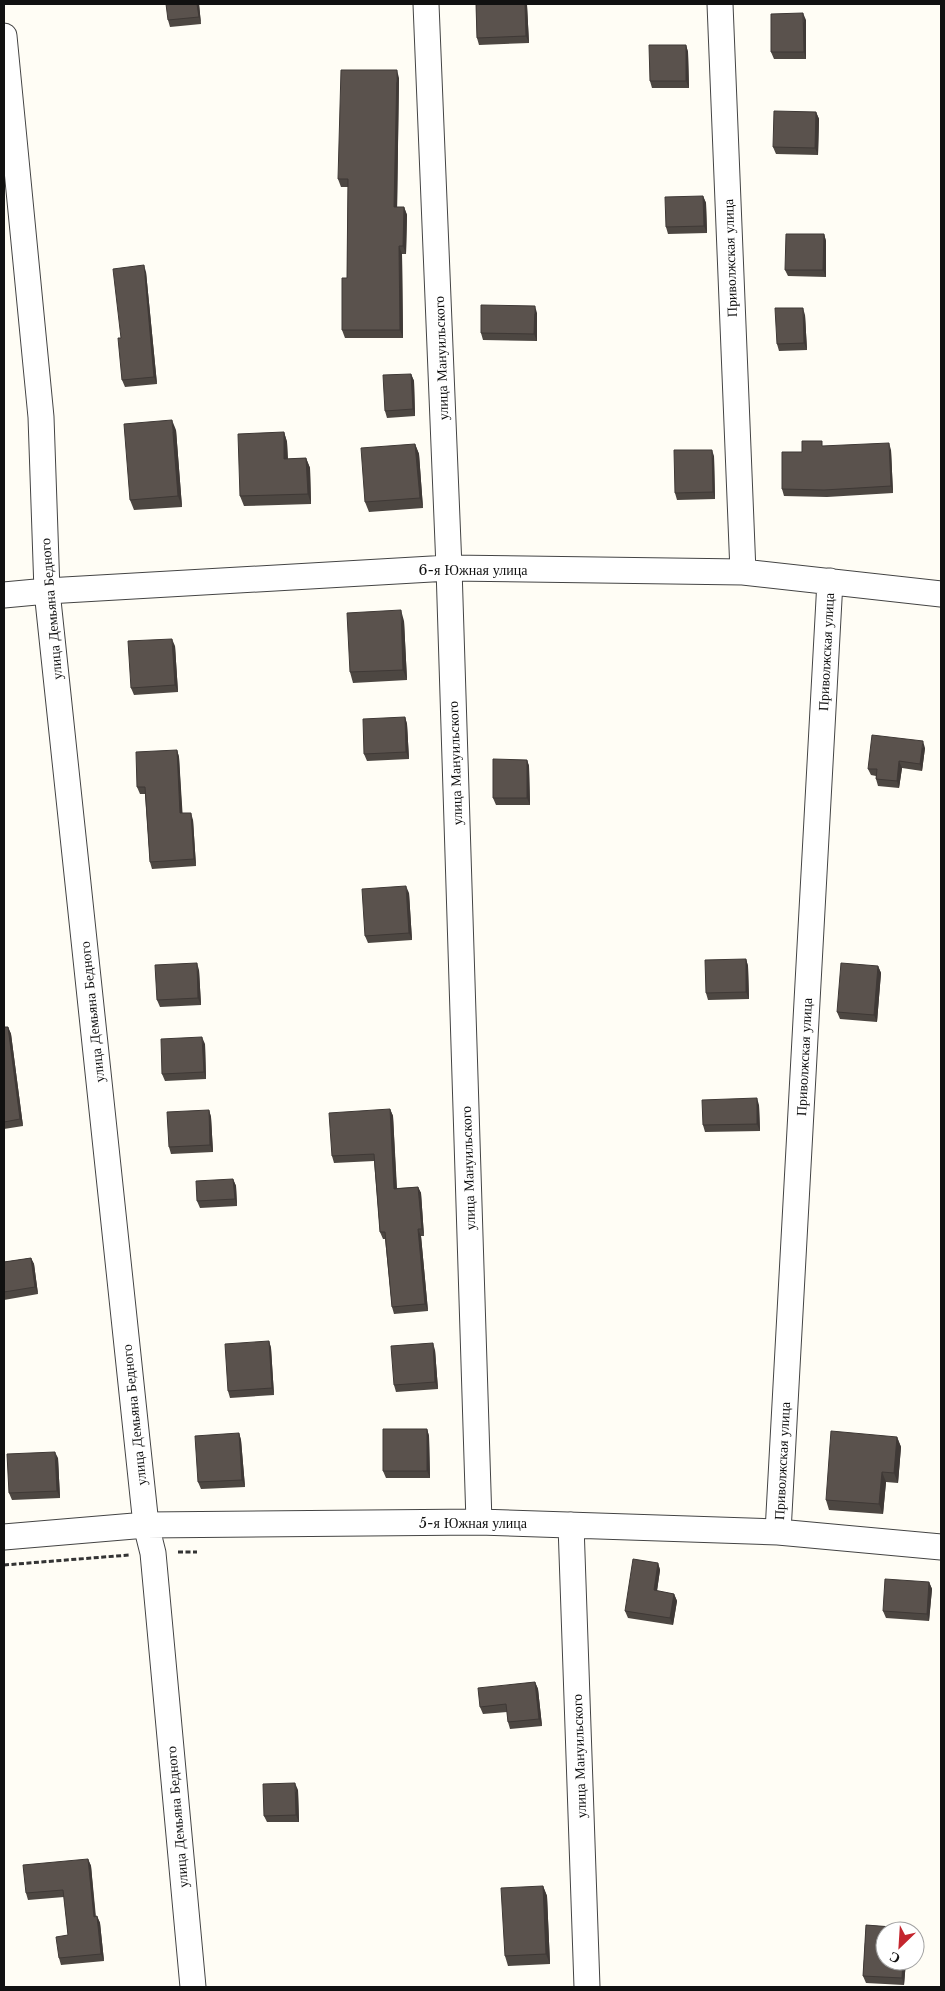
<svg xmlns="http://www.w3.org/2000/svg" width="945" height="1991" font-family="'Libre Baskerville',serif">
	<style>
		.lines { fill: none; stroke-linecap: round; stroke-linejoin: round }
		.minor-casing { stroke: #444; stroke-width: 27 }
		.path { stroke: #333; stroke-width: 3; stroke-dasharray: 5 2.5; stroke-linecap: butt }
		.minor { stroke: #fff; stroke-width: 25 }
		.wall { fill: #4d4742 }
		.shaded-wall { fill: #3f3936 }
		.building { fill: #5a524d; stroke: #3f3936 }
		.labels { text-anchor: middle; stroke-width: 5; stroke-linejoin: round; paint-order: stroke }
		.street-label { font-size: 14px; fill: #111; stroke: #fff }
	</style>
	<rect width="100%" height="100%" fill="#fffdf5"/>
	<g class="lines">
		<defs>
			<path id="minor" d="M426,4L449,568L479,1522
				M720,4L743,572
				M4,36L41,417L47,591L146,1525L153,1553L193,1987
				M4,595L47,591L449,568L743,572L941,594
				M571,1525L587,1987
				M778,1532L830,581
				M4,1537L146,1525L479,1522L778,1532L941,1547"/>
		</defs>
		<use href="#minor" class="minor-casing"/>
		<path class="path" d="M178,1552H197
			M4,1565L129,1555"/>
		<use href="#minor" class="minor"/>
	</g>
	<path class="wall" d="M199,4L201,24L170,27L168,20Z
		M476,4H527L529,43L479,45L477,38Z
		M806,20V59H774L771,52Z
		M686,45L688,52L689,88H652L650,81Z
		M399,78L397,207H404L407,215L406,254H402L403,338H345L342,330L347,278L348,187H341L338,179Z
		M816,112L819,119L818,155L776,154L773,147Z
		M703,196L706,203L707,233L668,234L666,227Z
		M824,234L826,241V277L788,276L785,270Z
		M146,272L157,384L125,387L122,380L121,338Z
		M537,313V341L483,340L481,333Z
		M805,315L807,350L779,351L777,344Z
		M411,374L414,381L415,416L387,418L385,411Z
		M176,430L182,507L134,510L130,500Z
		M284,432L287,442L288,459L306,458L310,468L311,504L244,506L240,496Z
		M415,444L419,454L423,508L369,512L365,502Z
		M824,446L891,450L893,493L827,497L784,496L782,489L802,452Z
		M714,456L715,499L677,500L675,493Z
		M404,621L407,680L353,683L350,672Z
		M175,646L178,692L134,695L131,688Z
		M405,717L407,724L409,759L367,761L364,754Z
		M925,748L922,771L902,768L899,788L878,786L876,779V776L871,775L868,769Z
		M177,750L179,757L182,813L193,820L196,866L152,869L150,862L145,794H140L137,787Z
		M527,760L529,766L530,805H496L493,798Z
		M409,893L412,940L368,943L365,936Z
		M746,959L748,966L749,999L708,1000L706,993Z
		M878,966L881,973L877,1022L840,1019L837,1012Z
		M199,970L201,1005L160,1007L157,1000Z
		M4,1027H8L11,1034L23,1126L4,1129Z
		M205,1044L206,1079L165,1081L162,1074Z
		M759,1105L760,1131L705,1132L703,1125Z
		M390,1109L393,1116L397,1188L418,1187L421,1193L424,1236H421L428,1311L394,1314L392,1307L385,1239H383L380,1232L374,1161L334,1163L332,1156Z
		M209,1110L211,1117L213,1152L171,1154L169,1147Z
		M233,1179L236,1186L237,1206L200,1208L197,1201Z
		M31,1258L34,1264L38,1294L4,1300V1262Z
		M269,1341L271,1348L274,1395L230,1398L228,1391Z
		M435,1350L438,1389L396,1392L394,1385Z
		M427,1429L429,1436L430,1478H386L383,1471Z
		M239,1433L241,1440L245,1487L201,1489L198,1482Z
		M897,1437L901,1447L898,1483L886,1482L883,1514L829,1510L826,1500Z
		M58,1458L60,1498L12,1500L9,1493Z
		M658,1563L660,1570L657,1591L674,1594L677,1601L673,1625L628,1618L625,1611Z
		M929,1582L932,1589L929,1621L886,1618L883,1611Z
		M535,1682L538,1689L542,1726L510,1729L508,1722L507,1712L483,1714L480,1707Z
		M298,1790L299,1822H267L264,1816Z
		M88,1859L91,1866L96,1917L97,1916L100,1923L104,1961L61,1965L59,1958L68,1935L64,1897L28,1900L26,1893Z
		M543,1886L547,1896L550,1964L508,1966L505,1956Z
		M866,1925L905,1928L906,1931H885V1961H906L904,1985L866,1983L863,1976Z"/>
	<path class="shaded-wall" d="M197,4H199L201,24L199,17Z
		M525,4H527V6L529,43L526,36Z
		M803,13L806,20V59L804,52Z
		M686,45L688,52L689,88L686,81Z
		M397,70L399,78L397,215L394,207Z
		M816,112L819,119L818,155L815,148Z
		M703,196L706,203L707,233L704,226Z
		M404,207L407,215L406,254L403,246Z
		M824,234L826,241V277L823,270Z
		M399,246L402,254L403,338L400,330Z
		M144,265L146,272L157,384L154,377Z
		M535,306L537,313V341L534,334Z
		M803,308L805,315L807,350L804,343Z
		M411,374L414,381L415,416L413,409Z
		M172,420L176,430L182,507L178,496Z
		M284,432L287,442L288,469L284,459Z
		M889,443L891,450L893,493L891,486Z
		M415,444L419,454L423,508L420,498Z
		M712,450L714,456L715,499L713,492Z
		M306,458L310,468L311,504L308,494Z
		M401,610L404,621L407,680L403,670Z
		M172,639L175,646L178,692L175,685Z
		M405,717L407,724L409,759L406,752Z
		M923,741L925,748L922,771L920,764Z
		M177,750L179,757L183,820L180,813Z
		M527,760L529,766L530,805L527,798Z
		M899,761L902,768L899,788L897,781Z
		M191,813L193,820L196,866L194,859Z
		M406,886L409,893L412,940L409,933Z
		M746,959L748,966L749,999L746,992Z
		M197,963L199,970L201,1005L198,998Z
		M878,966L881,973L877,1022L874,1015Z
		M8,1027L11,1034L23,1126L20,1119Z
		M202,1037L205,1044L206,1079L204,1072Z
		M757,1098L759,1105L760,1131L757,1124Z
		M390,1109L393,1116L397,1196L394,1189Z
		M209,1110L211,1117L213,1152L210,1145Z
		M233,1179L236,1186L237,1206L235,1199Z
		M418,1187L421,1193L424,1236L422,1229Z
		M418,1229L421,1236L428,1311L425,1304Z
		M31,1258L34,1264L38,1294L35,1287Z
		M269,1341L271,1348L274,1395L272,1388Z
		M433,1343L435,1350L438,1389L435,1382Z
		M427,1429L429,1436L430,1478L427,1471Z
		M239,1433L241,1440L245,1487L242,1480Z
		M897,1437L901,1447L898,1483L894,1473Z
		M55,1452L58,1458L60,1498L57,1491Z
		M882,1472L886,1482L883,1514L879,1504Z
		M658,1563L660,1570L656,1597L654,1590Z
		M929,1582L932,1589L929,1621L927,1614Z
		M674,1594L677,1601L673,1625L670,1618Z
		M535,1682L538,1689L542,1726L539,1719Z
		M295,1783L298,1790L299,1822L296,1815Z
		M88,1859L91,1866L96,1924L94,1917Z
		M543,1886L547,1896L550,1964L546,1954Z
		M97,1916L100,1923L104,1961L101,1954Z
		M903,1961H906L904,1985L902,1978Z"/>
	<path class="building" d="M166,4H197L199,17L168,20Z
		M476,4H525L526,36L477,38Z
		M803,13L804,52H771V14Z
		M649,45H686V81H650Z
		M341,70H397L394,207H404L403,246H399L400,330H342V278H347L348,179H338Z
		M774,111L816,112L815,148L773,147Z
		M703,196L704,226L666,227L665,197Z
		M786,234H824L823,270H785Z
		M144,265L154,377L122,380L118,338H121L113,269Z
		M481,305L535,306L534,334L481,333Z
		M775,308H803L804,343L777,344Z
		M411,374L413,409L385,411L383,375Z
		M172,420L178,496L130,500L124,424Z
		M284,432V459L306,458L308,494L240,496L238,434Z
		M802,441H822V446L889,443L891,486L824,490L782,489V452H802Z
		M415,444L420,498L365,502L361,448Z
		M674,450H712L713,492L675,493Z
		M401,610L403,670L350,672L347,613Z
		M172,639L175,685L131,688L128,641Z
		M405,717L406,752L364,754L363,719Z
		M872,735L923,741L920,764L899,761L897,781L876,779L877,769H868Z
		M177,750L180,813H191L194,859L150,862L145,787H137L136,752Z
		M493,759L527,760V798H493Z
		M406,886L409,933L365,936L362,889Z
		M746,959V992L706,993L705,960Z
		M197,963L198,998L157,1000L155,965Z
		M841,963L878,966L874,1015L837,1012Z
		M4,1027H8L20,1119L4,1122Z
		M202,1037L204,1072L162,1074L161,1039Z
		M757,1098V1124L703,1125L702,1100Z
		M390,1109L394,1189L418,1187L422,1229H418L425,1304L392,1307L385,1232H380L374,1154L332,1156L329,1113Z
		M209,1110L210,1145L169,1147L167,1112Z
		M233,1179L235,1199L197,1201L196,1181Z
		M31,1258L35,1287L4,1292V1262Z
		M269,1341L272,1388L228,1391L225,1344Z
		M433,1343L435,1382L394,1385L391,1346Z
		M383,1429H427V1471H383Z
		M831,1431L897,1437L894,1473L882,1472L879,1504L826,1500Z
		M239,1433L242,1480L198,1482L195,1436Z
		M55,1452L57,1491L9,1493L7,1454Z
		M633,1559L658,1563L654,1590L674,1594L670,1618L625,1611Z
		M885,1579L929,1582L927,1614L883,1611Z
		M535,1682L539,1719L508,1722L506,1704L480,1707L478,1688Z
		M295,1783L296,1815L264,1816L263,1784Z
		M88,1859L94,1917L97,1916L101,1954L59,1958L56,1937L68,1935L63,1890L26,1893L23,1865Z
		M543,1886L546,1954L505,1956L501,1888Z
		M866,1925L905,1928V1931H885V1961H903L902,1978L863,1976Z"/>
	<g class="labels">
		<g class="street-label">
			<text transform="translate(730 258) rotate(-92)" y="5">Приволжская улица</text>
			<text transform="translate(441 358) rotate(-92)" y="5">улица Мануильского</text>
			<text x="473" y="575">6-я Южная улица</text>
			<text transform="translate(51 609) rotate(-95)" y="5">улица Демьяна Бедного</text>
			<text transform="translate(826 652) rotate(-87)" y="5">Приволжская улица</text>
			<text transform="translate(455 763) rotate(-92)" y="5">улица Мануильского</text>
			<text transform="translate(92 1012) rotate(-96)" y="5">улица Демьяна Бедного</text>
			<text transform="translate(804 1057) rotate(-87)" y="5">Приволжская улица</text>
			<text transform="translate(468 1168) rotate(-92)" y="5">улица Мануильского</text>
			<text transform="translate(134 1415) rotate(-96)" y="5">улица Демьяна Бедного</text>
			<text transform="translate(782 1461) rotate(-87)" y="5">Приволжская улица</text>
			<text x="473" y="1528">5-я Южная улица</text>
			<text transform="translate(579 1756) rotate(-92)" y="5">улица Мануильского</text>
			<text transform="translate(177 1817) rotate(-95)" y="5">улица Демьяна Бедного</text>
		</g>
	</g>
	<rect width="945" height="1991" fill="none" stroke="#111111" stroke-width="10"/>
	<g transform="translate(900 1946) rotate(205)"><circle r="24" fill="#ffffff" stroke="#a0a0a0"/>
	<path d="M0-4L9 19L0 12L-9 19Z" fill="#c4262e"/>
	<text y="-8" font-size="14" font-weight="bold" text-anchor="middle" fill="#111111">С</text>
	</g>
</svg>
